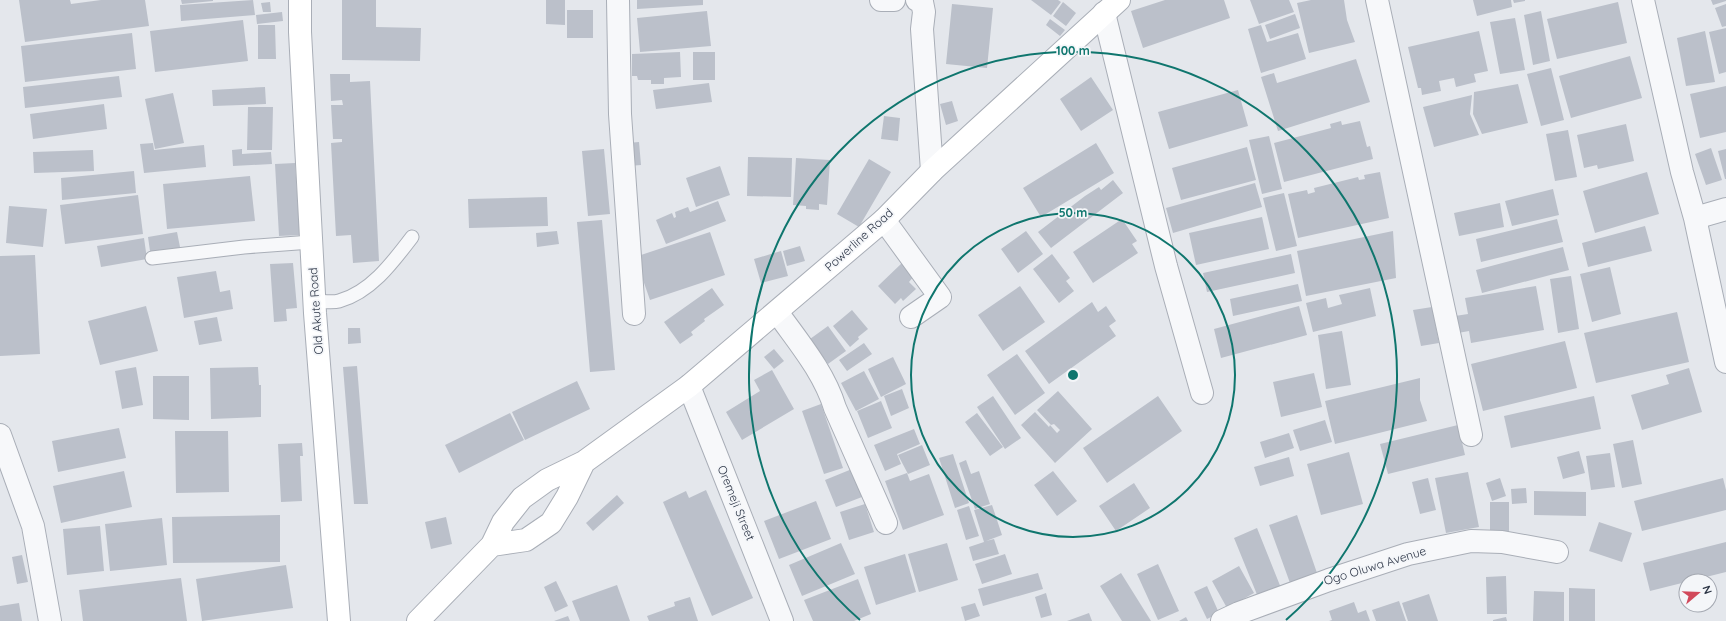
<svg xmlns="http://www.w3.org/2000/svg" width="1726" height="621" font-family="Quicksand,sans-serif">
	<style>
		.building { fill: #bbc0ca }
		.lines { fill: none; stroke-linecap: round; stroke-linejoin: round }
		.lane-casing { stroke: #a9aeb7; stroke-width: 15 }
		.street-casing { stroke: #a9aeb7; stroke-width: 24 }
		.secondary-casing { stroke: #a9aeb7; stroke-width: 24 }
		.lane { stroke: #f7f8fa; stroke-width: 13 }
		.street { stroke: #f7f8fa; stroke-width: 22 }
		.secondary { stroke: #fff; stroke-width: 22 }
		.ring { fill: none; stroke: #0f766e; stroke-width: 2 }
		.labels { text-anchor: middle; stroke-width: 3.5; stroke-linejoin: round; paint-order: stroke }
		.street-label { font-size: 12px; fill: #2b3445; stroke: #f4f6f9 }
		.centre { fill: #0f766e; stroke: #f4f6f9; stroke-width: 2 }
		.ring-label { font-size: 12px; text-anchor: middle; font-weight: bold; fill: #0f766e; stroke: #f4f6f9; stroke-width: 3.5; stroke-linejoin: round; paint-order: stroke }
	</style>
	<rect width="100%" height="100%" fill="#e4e7ec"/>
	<path class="building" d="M19,0H70L71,4L101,0H145L149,26L25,42Z
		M181,0H213V1L182,4Z
		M253,0L255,15L181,21L180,5Z
		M342,0H376V27L421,28L420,61L342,60Z
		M546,0H565V25L546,24Z
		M637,0H703V5L637,9Z
		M1031,0H1058L1061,2L1051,15Z
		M1165,0H1224L1230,18L1143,48L1131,11Z
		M1250,0H1289L1294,12L1259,24Z
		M1311,0H1344L1347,20L1355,42L1309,53L1297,3Z
		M1473,0H1511L1512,7L1477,16Z
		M1513,0H1525V1L1514,3Z
		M1711,0H1726V1L1713,5Z
		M270,2L271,12H263L261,3Z
		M1063,2L1076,13L1066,26L1053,16Z
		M1618,2L1627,43L1557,59L1547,19Z
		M952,4L993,8L987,68L946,64Z
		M1726,4V26L1722,27L1715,8Z
		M567,10H593V38H567Z
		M707,11L711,46L640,52L637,18Z
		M1541,11L1550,61L1533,65L1524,15Z
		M282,12L283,21L257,24L256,15Z
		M1295,14L1300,28L1270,39L1265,25Z
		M1515,18L1525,70L1500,74L1490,22Z
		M1050,19L1065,30L1060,36L1046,25Z
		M243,20L248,61L155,72L150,31Z
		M258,25H275L276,59H258Z
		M1261,25L1267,42L1298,33L1306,59L1261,73L1248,29Z
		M1726,28V72L1719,74L1709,32Z
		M1479,31L1488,71L1474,74L1476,82L1456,87L1454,78L1439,81L1441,91L1422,95L1421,88H1418L1408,47Z
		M1705,31L1715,82L1686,86L1677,38Z
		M132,33L136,69L25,82L21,46Z
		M680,52L681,77L664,78V84H651V80H638L637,76H632V54Z
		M693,52H715V80H693Z
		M1630,56L1642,98L1571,118L1559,76Z
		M1356,59L1370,102L1278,131L1261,77L1274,73L1277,83Z
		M1551,68L1564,120L1541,126L1527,74Z
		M330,74H350V82L370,81L379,261L353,263L351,235L336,236L331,143L342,142V139H333L331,105H343L342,100L331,101Z
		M119,76L122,97L25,108L23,87Z
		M1091,77L1113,110L1081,131L1060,99Z
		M709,83L712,102L656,109L653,90Z
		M1518,84L1528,123L1482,134L1473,114L1474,92Z
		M1726,86V132L1700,138L1690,94Z
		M265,87L266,104L213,106L212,90Z
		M1238,90L1248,126L1169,149L1158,112Z
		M173,93L184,143L155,149L145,99Z
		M1472,95L1470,114L1479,135L1434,147L1423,107Z
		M952,101L958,121L946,125L940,104Z
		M104,104L107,129L33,139L30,114Z
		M248,107H273L272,150H247Z
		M884,116L900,118L898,141L881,139Z
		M1341,121L1342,125L1360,121L1367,147L1370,146L1373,159L1284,182L1274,143L1331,128L1330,124Z
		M1626,124L1634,161L1598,169L1597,165L1584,168L1577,135Z
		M1568,130L1577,177L1555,181L1546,134Z
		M1269,136L1282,189L1262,194L1249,140Z
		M639,142L641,165L629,166L627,143Z
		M153,143L154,150L204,145L206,167L144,173L140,144Z
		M1096,143L1114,173L1041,217L1023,188Z
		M1247,147L1256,180L1181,200L1172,168Z
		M1711,148L1722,180L1706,185L1695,154Z
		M242,149V154L271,152L272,164L233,166L232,150Z
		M604,149L610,214L588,216L582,151Z
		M1726,149V179H1725L1718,151Z
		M93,150L94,171L34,173L33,152Z
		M748,157L792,158L791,197L747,196Z
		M796,158L830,160L827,205L819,204V210L806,209V206L793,205Z
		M869,159L891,172L859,227L837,214Z
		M295,163L300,235L279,236L275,164Z
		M720,166L730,195L696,207L686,178Z
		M134,171L136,193L62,200L61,178Z
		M1380,172L1389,218L1298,238L1288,194L1307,190L1308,194L1315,192L1314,188L1358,177L1359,180L1365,179L1364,175Z
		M1647,172L1659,214L1595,233L1583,191Z
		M250,176L255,221L167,229L163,184Z
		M1113,180L1123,193L1051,248L1038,232L1085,196L1099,187L1101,190Z
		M1255,183L1262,207L1173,233L1166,208Z
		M1553,189L1559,215L1512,226L1505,201Z
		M1284,193L1297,246L1276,251L1263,198Z
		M138,195L143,234L65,244L60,205Z
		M547,197L548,226L469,228L468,199Z
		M718,201L726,221L666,244L656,220L672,213L674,218L676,217L675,212L688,207L690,212Z
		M1500,203L1504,227L1459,236L1454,213Z
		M9,206L47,209L43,247L6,243Z
		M1262,217L1269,249L1196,265L1189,233Z
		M1122,219L1137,241L1132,244L1138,253L1093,283L1073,252Z
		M1557,219L1563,242L1481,262L1476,239Z
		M602,220L615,370L590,372L577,222Z
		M1645,226L1652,251L1588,267L1582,243Z
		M557,231L559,244L537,247L536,233Z
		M1026,231L1043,254L1018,273L1001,249Z
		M1393,231L1396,278L1306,296L1297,251Z
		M177,232L181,252L151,258L148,237Z
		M710,232L725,275L650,300L635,257Z
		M144,238L147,259L101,267L97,246Z
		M800,246L805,261L787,266L783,251Z
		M1563,247L1569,270L1482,293L1476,270Z
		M781,251L788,276L761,283L754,259Z
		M1052,254L1070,278L1066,281L1074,291L1059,303L1033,269Z
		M1291,254L1295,273L1207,292L1203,273Z
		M35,255L40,354L0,356V256Z
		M293,263L297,308L286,309L287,321L274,322L270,264Z
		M902,263L914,276L909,282L916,289L903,301L901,298L895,304L878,286Z
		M1610,267L1621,314L1592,322L1580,274Z
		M216,271L220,292L230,290L233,309L184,318L177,277Z
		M1571,276L1579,329L1558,333L1550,279Z
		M1298,284L1302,301L1233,316L1230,299Z
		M1020,286L1045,322L1003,351L978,315Z
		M1536,286L1544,330L1471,343L1469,331L1458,333L1455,316L1468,314L1465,298Z
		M712,288L724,305L704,319L705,321L691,332L693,335L680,344L664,322Z
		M1370,288L1376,316L1313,332L1306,303L1326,298L1328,308L1342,304L1339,295Z
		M1092,302L1098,312L1106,306L1116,321L1109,326L1116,336L1049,384L1025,351Z
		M146,306L158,351L100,365L88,321Z
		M1299,306L1307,335L1221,358L1214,329Z
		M1432,307L1439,343L1421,346L1413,310Z
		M852,310L868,329L858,337L859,339L850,347L833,326Z
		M1677,312L1689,362L1596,383L1584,333Z
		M217,317L222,341L199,345L194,321Z
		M828,326L846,351L828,364L810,339Z
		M348,328H360L361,343L348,344Z
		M1342,331L1351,385L1326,389L1318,335Z
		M1565,341L1577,388L1483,411L1471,364Z
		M864,343L872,354L847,371L839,360Z
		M774,349L784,361L774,369L764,357Z
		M1017,354L1045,393L1015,415L987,375Z
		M893,357L906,384L881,397L868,369Z
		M357,366L368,504H354L343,367Z
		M136,367L143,405L122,409L115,371Z
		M258,367L259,385H261V417L211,419L210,368Z
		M1689,368L1702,412L1642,430L1631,395L1669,384L1666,375Z
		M772,370L794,409L742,440L726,412L760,391L754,380Z
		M864,371L879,399L856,411L841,383Z
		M1314,373L1322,407L1281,417L1273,382Z
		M153,376H189V420L153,419Z
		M1420,378V400L1427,421L1335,444L1325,401Z
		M577,381L590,409L525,440L512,412Z
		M902,389L909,408L891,416L884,396Z
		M1058,391L1092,429L1055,463L1021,425L1035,412L1049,427L1050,425L1057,433L1060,430L1054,424L1051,425L1037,410Z
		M993,396L1021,438L1005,449L977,407Z
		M1158,396L1182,431L1107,483L1083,448Z
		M1594,396L1601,429L1511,448L1504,416Z
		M881,401L892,428L868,438L857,411Z
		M821,404L843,468L824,474L802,411Z
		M510,413L524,440L459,473L445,445Z
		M977,413L1003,447L990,456L965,422Z
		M1325,420L1332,442L1300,451L1293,430Z
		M1458,425L1465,455L1388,474L1380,444Z
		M119,428L126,458L58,472L52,441Z
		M914,429L920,444L897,454L901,464L885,471L874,445Z
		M175,431H228L229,492L176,493Z
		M1289,433L1294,448L1265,458L1260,442Z
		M1633,440L1642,484L1622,488L1613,444Z
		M302,443L303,456H300L302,501L281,502L278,444Z
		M922,445L930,465L908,474L898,455Z
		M1579,451L1585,473L1563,479L1557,457Z
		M1349,452L1363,504L1321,515L1307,464Z
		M1610,453L1615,487L1591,490L1586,456Z
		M953,454L969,503L955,508L939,458Z
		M1289,457L1294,476L1260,486L1254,467Z
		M966,460L971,474L979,471L990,504L975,509L959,463Z
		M852,469L862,497L836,507L825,480Z
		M124,471L132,507L61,523L53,486Z
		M1053,471L1077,501L1057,516L1034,485Z
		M1468,472L1479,527L1446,533L1435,478Z
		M907,473L910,481L929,474L944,515L903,530L885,481Z
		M1428,478L1436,510L1420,514L1412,482Z
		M1500,478L1506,496L1492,501L1486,483Z
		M1723,478L1726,490V510L1642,531L1634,501Z
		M1134,483L1150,508L1116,531L1099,506Z
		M1526,488L1527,503L1512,504L1511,489Z
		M706,490L753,598L712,616L663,502L686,491L689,498Z
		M1534,491L1586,492V516L1534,515Z
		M617,495L624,503L593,531L586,523Z
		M816,501L831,539L779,559L764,521Z
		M1490,502H1509V539H1490Z
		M865,504L874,532L849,540L840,512Z
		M992,505L1002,535L986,541L994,539L999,554L973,561L969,547L984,542L974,510Z
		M969,506L979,536L966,540L957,510Z
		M280,515V562L173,563L172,517Z
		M1297,515L1317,573L1290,583L1269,525Z
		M446,517L452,544L431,549L425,522Z
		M162,518L167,565L110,571L105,524Z
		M1599,522L1632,533L1622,562L1589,551Z
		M100,526L104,571L67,575L63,529Z
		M1257,528L1281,588L1258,597L1234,538Z
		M1726,542V572L1650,591L1643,563Z
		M841,543L855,574L802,596L789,565Z
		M947,543L958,580L919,592L908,554Z
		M905,554L916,592L876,605L864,567Z
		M1005,554L1012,574L982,584L975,564Z
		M22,555L28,582L17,584L12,557Z
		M1158,564L1179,611L1158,620L1137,574Z
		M286,565L293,608L202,621L196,579Z
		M1239,566L1254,593L1227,608L1212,581Z
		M1038,573L1043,589L983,606L978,589Z
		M1121,573L1151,621H1122L1100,586Z
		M1506,576L1507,614H1487L1486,577Z
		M181,578L187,621H83L79,590Z
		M858,579L871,614L854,621H813L804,600Z
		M556,581L568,606L555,612L544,587Z
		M617,585L630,621H580L572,601Z
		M1207,586L1219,613L1207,619L1194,592Z
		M1569,588L1595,589V621H1569Z
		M1534,591L1564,592V621H1533Z
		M1046,593L1052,615L1041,618L1035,597Z
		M1429,594L1438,621H1408L1402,603Z
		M690,597L698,621H649L647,616L675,606L674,602Z
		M1399,601L1406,621H1376L1372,610Z
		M1354,602L1358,613L1366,610L1370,621H1329L1332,620L1329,611Z
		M19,603L22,621H0V606Z
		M975,603L980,616L965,621L961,607Z
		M1089,613L1092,621H1067Z
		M568,616L570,621H554Z
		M1186,617L1188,621H1179Z
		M1506,617L1507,621H1493V620Z"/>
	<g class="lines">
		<defs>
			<path id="lane" d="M152,258L244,247L311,242
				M314,301C322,301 332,303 339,301C371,292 393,262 412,237"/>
			<path id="street" d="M618,0L620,114L634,314
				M881,0H894
				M917,0L922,2L924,12L922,29L932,171
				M1377,0L1471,435
				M1643,0L1682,172L1695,218L1726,362
				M1104,13L1166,266L1202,393
				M1695,218L1726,209
				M884,220L940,297L911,317
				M777,312C799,343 824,372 835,408L886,523
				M689,386L782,621
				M0,435L33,526L50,621
				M1222,621L1239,613L1329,580L1408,554L1471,541L1502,542L1557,552"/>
			<path id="secondary" d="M300,0V32L315,313L339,621
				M492,545L526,540L551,523L567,497L584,462
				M418,621L492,545L503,522L522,498L547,480L584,462L689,386L884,220L932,171L1119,0"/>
		</defs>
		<use href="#lane" class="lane-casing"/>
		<use href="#street" class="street-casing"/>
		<use href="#secondary" class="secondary-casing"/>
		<use href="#lane" class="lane"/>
		<use href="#street" class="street"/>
		<use href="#secondary" class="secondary"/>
	</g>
	<g class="ring">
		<circle cx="1073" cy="375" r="162"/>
		<path d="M860 620A324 324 0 1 1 1286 620"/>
	</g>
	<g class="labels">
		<g class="street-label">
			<text transform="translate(859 240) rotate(-42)" y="4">Powerline Road</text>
			<text transform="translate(316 311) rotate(-94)" y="4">Old Akute Road</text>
			<text transform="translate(736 503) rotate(68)" y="4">Oremeji Street</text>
			<text transform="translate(1375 566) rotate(-17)" y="4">Ogo Oluwa Avenue</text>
		</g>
	</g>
	<circle cx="1073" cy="375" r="6" class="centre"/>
	<g class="ring-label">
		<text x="1073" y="55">100 m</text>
		<text x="1073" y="217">50 m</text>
	</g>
	<g transform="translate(1698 593) rotate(71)"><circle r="19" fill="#f4f6f9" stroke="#a4a8b1"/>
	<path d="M0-3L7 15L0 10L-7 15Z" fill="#d1495b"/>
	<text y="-6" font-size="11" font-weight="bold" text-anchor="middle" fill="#2b3445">N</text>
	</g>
</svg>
